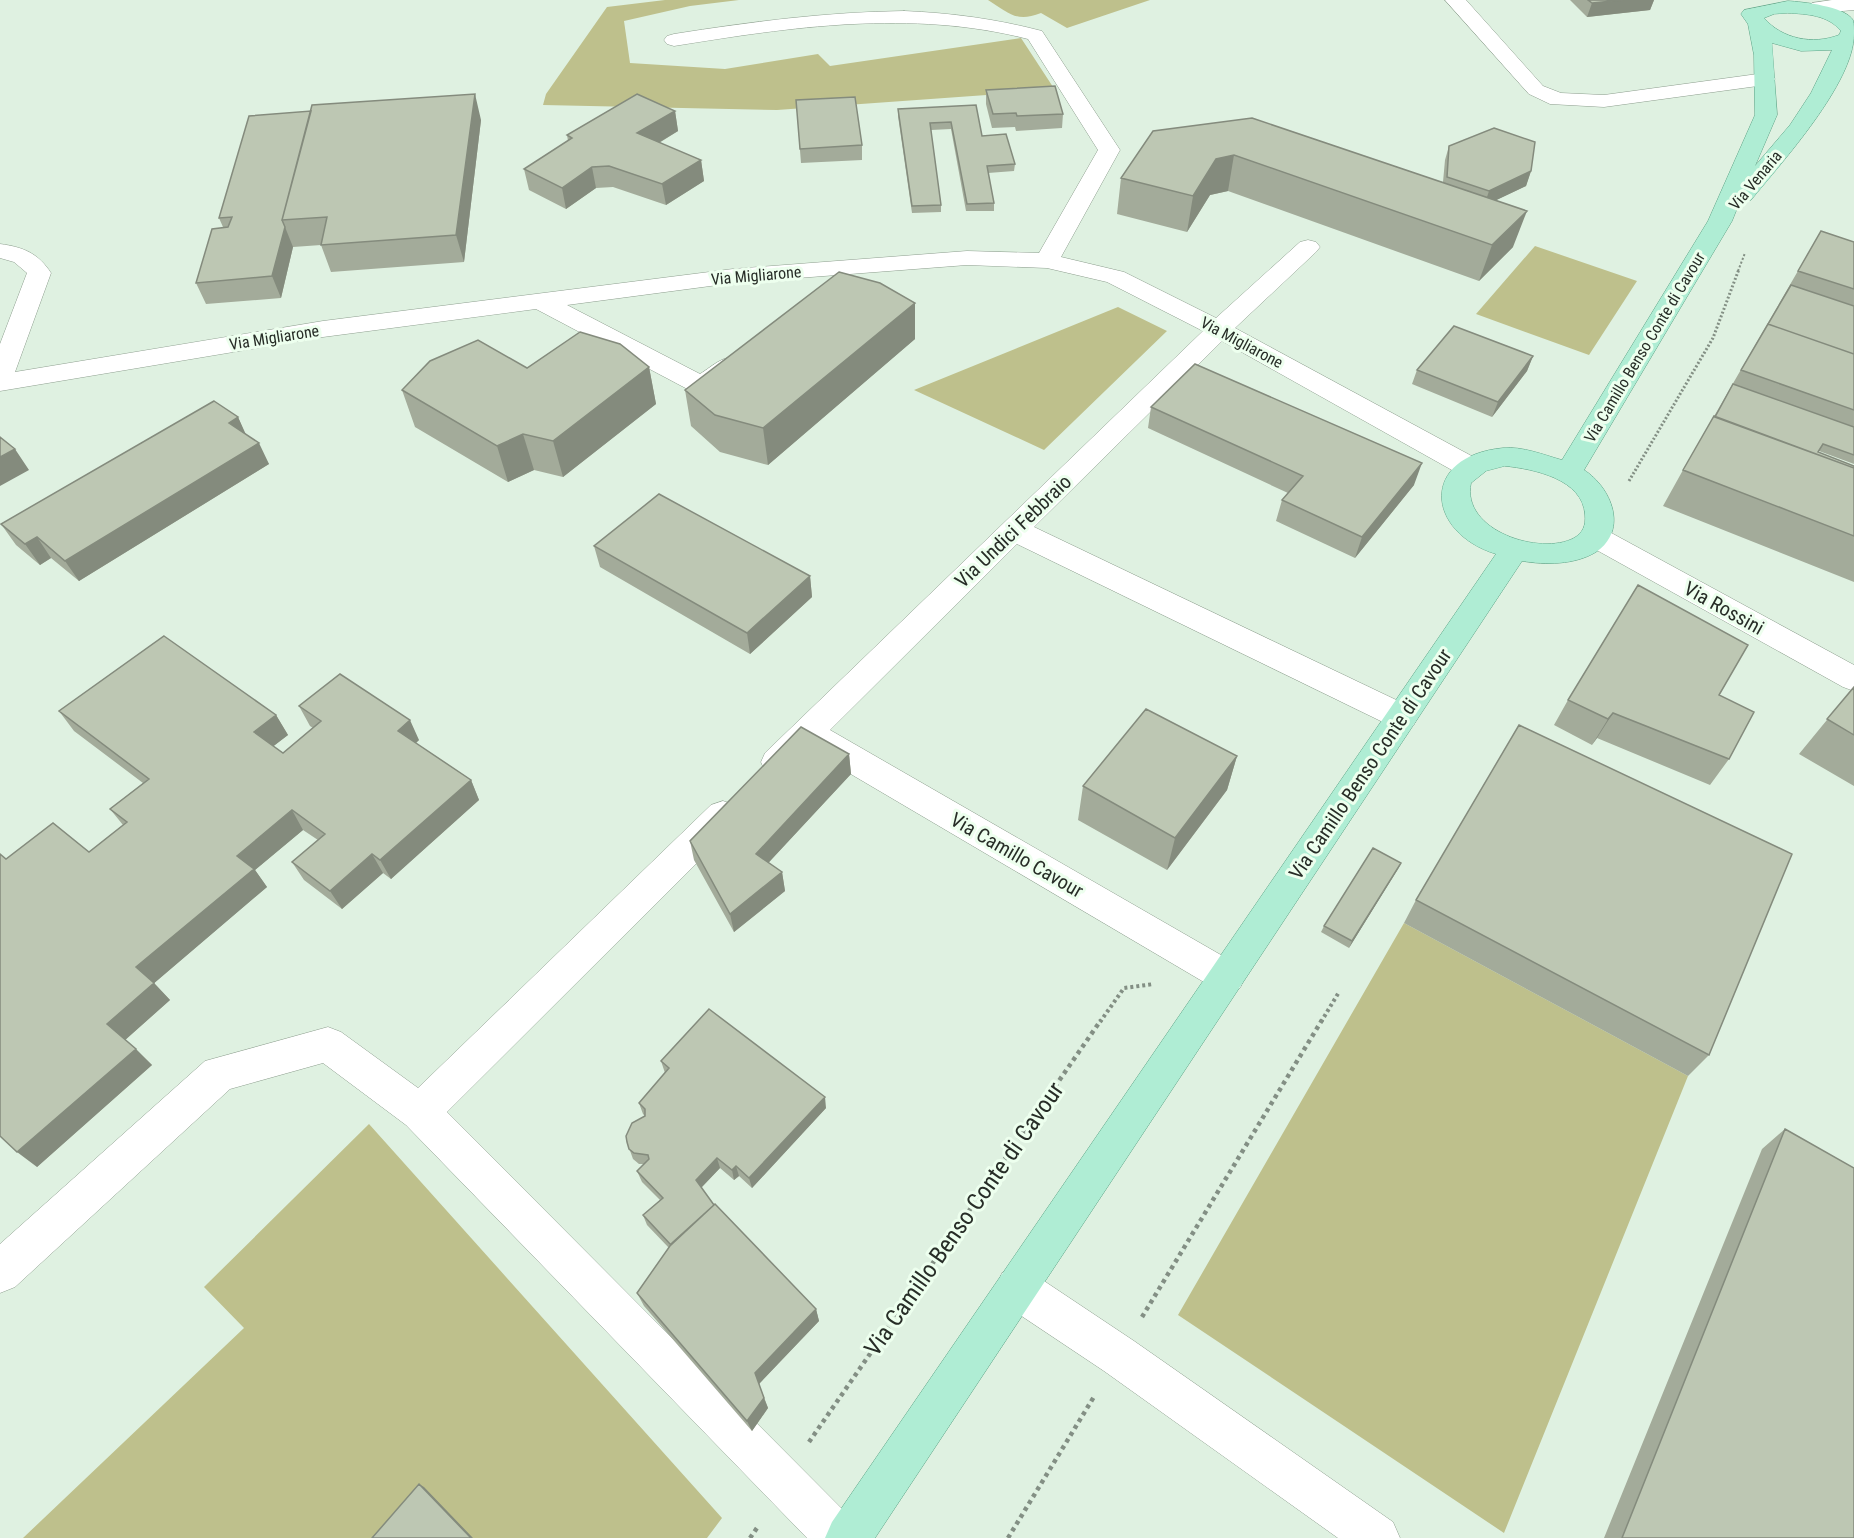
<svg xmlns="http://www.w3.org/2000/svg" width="1854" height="1538" font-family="'Roboto Condensed',sans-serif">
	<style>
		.green { fill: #bec08c }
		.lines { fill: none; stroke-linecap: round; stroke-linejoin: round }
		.minor-casing { stroke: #8d9e8e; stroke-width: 1 }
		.major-casing { stroke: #5ca285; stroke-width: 1 }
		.path-far3 { stroke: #838f84; stroke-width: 2; stroke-dasharray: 2 2; stroke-linecap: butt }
		.path-far2 { stroke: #838f84; stroke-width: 3; stroke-dasharray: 2 2; stroke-linecap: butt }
		.path-far1 { stroke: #838f84; stroke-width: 4; stroke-dasharray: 3 3; stroke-linecap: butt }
		.path { stroke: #838f84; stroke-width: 4.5; stroke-dasharray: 4 4; stroke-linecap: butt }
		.minor { fill: #fff; fill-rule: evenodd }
		.major { fill: #afedd4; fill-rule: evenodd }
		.wall { fill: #a3ab9a }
		.shaded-wall { fill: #848b7d }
		.building { fill: #bdc7b3; stroke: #848b7d; stroke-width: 1.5 }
		.labels { text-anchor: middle; stroke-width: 6; stroke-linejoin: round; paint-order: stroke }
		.far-street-label { font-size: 16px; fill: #272d27; stroke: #edffee }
		.street-label { font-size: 20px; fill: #272d27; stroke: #edffee }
		.near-street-label { font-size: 24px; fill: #272d27; stroke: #edffee }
	</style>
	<rect width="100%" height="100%" fill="#dff1e1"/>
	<path class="green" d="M665,0H739L690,6L624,21L630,63L725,69L818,54L830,66L1021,38L1055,90L777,110L543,105L546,94L607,7Z
		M988,0H1150L1067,28L1041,13C1016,23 1009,13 988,0Z
		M1535,246L1637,281L1589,355L1476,314Z
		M1118,307L1167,331L1044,450L914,390Z
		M1404,923L1688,1076L1504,1533L1178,1315Z
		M369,1124L722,1518L707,1538H23L244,1328L204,1287Z"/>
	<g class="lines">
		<defs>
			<path id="minor" d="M1445,0H1466L1543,86L1561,93L1604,95L1765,73L1772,75L1775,79L1772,83L1765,85L1604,107L1550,104L1529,94Z
				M1832,0H1854V10L1819,13L1812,11L1809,7L1812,3Z
				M904,11C952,13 996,19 1042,31L1120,150L1061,257L1124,272L1216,318L1300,242L1308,240L1316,242L1320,247L1316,252L1235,328L1479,460L1483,467L1479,474L1469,476L1459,474L1222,341L1034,527L1413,708L1418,717L1413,726L1402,729L1391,726L1017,544L830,730L1240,966L1245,977L1240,988L1227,993L1214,988L810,750C796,764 787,778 765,771L761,762L765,753L1203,331L1107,282L1047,268L967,265L733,283L567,305L700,374C714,365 724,354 741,358L745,364C735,379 711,397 693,392L536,309L323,337L0,391V344L27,273L14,262L0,258V244C23,247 38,253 51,273L15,372L323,321L733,269L967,251L1039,253L1098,150L1028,39C911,9 791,27 674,46L667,44L664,40L667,36L674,34C750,22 826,12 904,11Z
				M1594,526L1604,529L1854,665V691L1843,687L1584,543L1580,536L1584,529Z
				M723,801L735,805L740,815L735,825L447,1112L855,1522L862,1538H807L406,1125L323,1063L230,1089L15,1287L0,1293V1244L205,1061L328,1027L341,1032L418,1088L711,805Z
				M1017,1267L1032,1273L1134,1341L1393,1522L1400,1538H1338L1104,1371L1002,1303L996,1288L1002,1273Z"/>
			<path id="major" d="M1788,1C1803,2 1844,6 1853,20C1854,24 1854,30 1854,34C1854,83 1782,162 1751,200L1740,201L1732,221L1584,470C1611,487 1629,530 1596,552C1575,565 1545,565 1522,561L875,1538H825L832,1522L1496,554C1425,532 1420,456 1503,448C1522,446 1544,455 1562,460L1708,221L1755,115L1754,55L1748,24L1741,14L1744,10ZM1788,13C1807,14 1828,15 1841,31L1839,35C1813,45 1782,39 1764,18L1774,14ZM1772,43L1801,51L1832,50L1811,93L1790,125L1755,166L1777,115ZM1505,466C1534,469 1583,479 1585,515C1586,525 1583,533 1574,538C1541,556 1461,531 1471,483L1486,471Z"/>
		</defs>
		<use href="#minor" class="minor-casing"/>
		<use href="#major" class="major-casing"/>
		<path class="path-far3" d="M1738,271L1745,253"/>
		<path class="path-far2" d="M1629,481L1713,338L1739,269"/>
		<path class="path-far1" d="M1100,1022L1124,988L1154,984
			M1321,1022L1339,992"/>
		<path class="path" d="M1142,1317L1322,1020
			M809,1442L1101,1020
			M750,1538L759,1525
			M1008,1538L1095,1395"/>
		<use href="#minor" class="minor"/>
		<use href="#major" class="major"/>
	</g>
	<path class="wall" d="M1570,0H1654L1650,10L1587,17Z
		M986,90L1063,114L1062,128L1016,131L1015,127L992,128L986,104Z
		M796,100L862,145V160L801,163Z
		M976,105L982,136L1015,164L1014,171L988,173L994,203V211H966L951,129L931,130L941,205V212L912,213L898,116V109Z
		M675,111L678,131L659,143L701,160L704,181L666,205L613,187L596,188L566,209L529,190L524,169L568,141L567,135Z
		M481,120L464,262L331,272L321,245L293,247L281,298L206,304L196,283L223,227L219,218Z
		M1153,131L1443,182L1445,160L1449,146L1531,171L1526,186L1496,200L1513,247L1479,281L1228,191L1210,195L1187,232L1117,214L1121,178Z
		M1821,231L1854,242V464L1819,451L1818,452L1854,466V582L1663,506L1683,470Z
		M915,303V339L768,465L720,452L691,426L685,390Z
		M1533,356L1527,371L1492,417L1412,384L1417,370Z
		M649,367L656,404L563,477L534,470L508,482L415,427L402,390L527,368Z
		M1151,407L1414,485L1355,558L1276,521L1282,500L1288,493L1148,428Z
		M238,417L245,434L269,464L79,581L51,558L40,565L16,545L1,524Z
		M594,546L810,576L812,597L750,654L600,567Z
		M1854,687V786L1799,754Z
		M1719,695L1729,759L1710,785L1597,738L1592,745L1554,725L1568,700Z
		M299,706L419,740L416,743L471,780L479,800L391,879L383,873L342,909L304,880L292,862L318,840L303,830L255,870L267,887L154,983L170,1000L125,1040L152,1065L37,1167L6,859L89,852L123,825L110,809L143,783L74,731L59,711L276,715L288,735L273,746L283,753L313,728L310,726Z
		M849,754L851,774L768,863L782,872L785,891L734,932L694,860L690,841Z
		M1237,756L1227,790L1167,870L1078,820L1083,786Z
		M1401,863L1349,948L1321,932L1324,926Z
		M1416,900L1709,1055L1688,1076L1404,923Z
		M661,1061L826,1108L752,1188L739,1176L734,1180L720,1168L701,1188L714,1205L816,1309L819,1321L759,1384L768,1408L752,1431L644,1306L637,1293L669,1248L647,1225L643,1215L660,1200L642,1182L637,1171L644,1164H639L633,1159L627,1142L645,1116L643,1114L639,1103L665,1073Z
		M1785,1129L1854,1538H1604L1762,1149Z"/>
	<path class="shaded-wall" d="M1623,0H1654L1650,10L1587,17L1592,3Z
		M475,94L481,120L464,262L456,235Z
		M675,111L678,131L640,154L637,133Z
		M1234,155L1228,191L1210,195L1187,232L1193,196L1216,159Z
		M701,160L704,181L666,205L662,184Z
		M592,167L596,188L566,209L562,188Z
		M1531,171L1526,186L1484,206L1489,191Z
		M1527,211L1513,247L1479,281L1492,245Z
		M285,227L293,247L281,298L272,276Z
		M915,303V339L768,465L763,428Z
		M1533,356L1527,371L1492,417L1498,402Z
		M649,367L656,404L563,477L553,441Z
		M238,417L248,439L229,423Z
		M523,434L534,470L508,482L497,446Z
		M259,443L269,464L79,581L65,561Z
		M15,449L29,470L0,486V457Z
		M1422,463L1414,485L1355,558L1362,537Z
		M37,537L51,558L40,565L25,544Z
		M810,576L812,597L750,654L747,633Z
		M1613,713L1597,738L1592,745L1608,719Z
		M276,715L288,735L266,752L254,732Z
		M410,720L419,740L407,751L398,731Z
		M849,754L851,774L759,873L756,854Z
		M1237,756L1227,790L1167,870L1175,838Z
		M471,780L479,800L391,879L380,860Z
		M292,810L303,830L255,870L267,887L152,985L136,967L237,856Z
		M372,854L383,873L342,909L330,891Z
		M1401,863L1398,869L1349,948L1352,941Z
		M782,872L785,891L734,932L730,914Z
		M154,983L170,1000L124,1041L107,1024Z
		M136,1049L152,1065L37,1167L17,1152Z
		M825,1097L826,1108L752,1188L749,1178Z
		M717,1158L720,1168L699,1190L696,1180Z
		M736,1166L739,1176L734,1180L732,1170Z
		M816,1309L819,1321L759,1384L755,1373Z
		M764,1398L768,1408L752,1431L747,1421Z
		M419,1484L424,1487L473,1538H471Z"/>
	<path class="building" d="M1588,0H1623L1592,3Z
		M1055,86L1063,114L1017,116L1016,113L993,114L986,90Z
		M475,94L456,235L321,245L327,217L282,220L312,105Z
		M637,94L675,111L637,133L701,160L662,184L609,166L592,167L562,188L524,169L572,138L567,135Z
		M855,97L862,145L800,149L796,100Z
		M976,105L982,136L1006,134L1015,164L987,166L994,203L967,204L951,122L930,123L941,205L912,206L898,109Z
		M311,111L282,220L285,227L272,276L196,283L212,229L228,227L232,217L219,218L249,116Z
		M1252,118L1527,211L1492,245L1234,155L1216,159L1193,196L1121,178L1153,131Z
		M1494,128L1535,142L1531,171L1489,191L1447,177L1449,146Z
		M1821,231L1854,242V289L1798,271Z
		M839,272L880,283L915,303L763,428L715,415L685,390Z
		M1791,285L1854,306V354L1768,324Z
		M1768,324L1854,354V410L1741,370Z
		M1454,326L1533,356L1498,402L1417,370Z
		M580,332L620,344L649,367L553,441L523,434L497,446L402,390L430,361L478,340L527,368Z
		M1195,364L1422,463L1362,537L1282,500L1303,476L1151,407Z
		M1733,384L1854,427V455L1823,444L1818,452L1854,466V468L1715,417Z
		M214,401L238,417L229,423L259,443L65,561L37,537L25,544L1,524Z
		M1714,416L1854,468V536L1683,470Z
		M0,437L15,449L0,457Z
		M659,494L810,576L747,633L594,546Z
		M1638,585L1748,645L1719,695L1754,712L1729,759L1613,713L1608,719L1568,700Z
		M164,636L276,715L254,732L283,753L321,721L299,706L340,674L410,720L398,731L471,780L380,860L372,854L330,891L292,862L325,834L292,810L237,856L254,869L136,967L154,983L107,1024L136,1049L17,1152L0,1136V854L6,859L53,823L89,852L127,822L110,809L149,779L59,711Z
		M1854,687V735L1827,719Z
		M1146,709L1237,756L1175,838L1083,786Z
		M1519,725L1792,854L1709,1055L1416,900Z
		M801,727L849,754L756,854L782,872L730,914L690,841Z
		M1373,848L1401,863L1352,941L1324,926Z
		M709,1009L825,1097L749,1178L736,1166L732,1170L717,1158L696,1180L714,1205L671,1245L643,1215L663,1198L637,1171L649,1159L648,1155L634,1153L629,1149L627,1142L626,1136L632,1123L645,1116V1109L639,1103L669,1068L661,1061Z
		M1785,1129L1854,1168V1538H1622Z
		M715,1204L816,1309L755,1373L764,1398L747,1421L637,1293L672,1243Z
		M419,1484L471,1538H372Z"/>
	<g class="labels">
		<g class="far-street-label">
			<text transform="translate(1755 180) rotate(-50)" y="6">Via Venaria</text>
			<text transform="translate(756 275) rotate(-5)" y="6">Via Migliarone</text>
			<text transform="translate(274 337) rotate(-9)" y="6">Via Migliarone</text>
			<text transform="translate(1242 342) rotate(28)" y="6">Via Migliarone</text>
			<text transform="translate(1644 347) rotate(-59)" y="6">Via Camillo Benso Conte di Cavour</text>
		</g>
		<g class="street-label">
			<text transform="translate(1013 531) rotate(-44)" y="7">Via Undici Febbraio</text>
			<text transform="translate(1724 608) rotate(29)" y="7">Via Rossini</text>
			<text transform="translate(1370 764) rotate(-56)" y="7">Via Camillo Benso Conte di Cavour</text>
			<text transform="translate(1017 855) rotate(30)" y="7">Via Camillo Cavour</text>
		</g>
		<g class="near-street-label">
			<text transform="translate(964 1219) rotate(-55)" y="8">Via Camillo Benso Conte di Cavour</text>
		</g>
	</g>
</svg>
